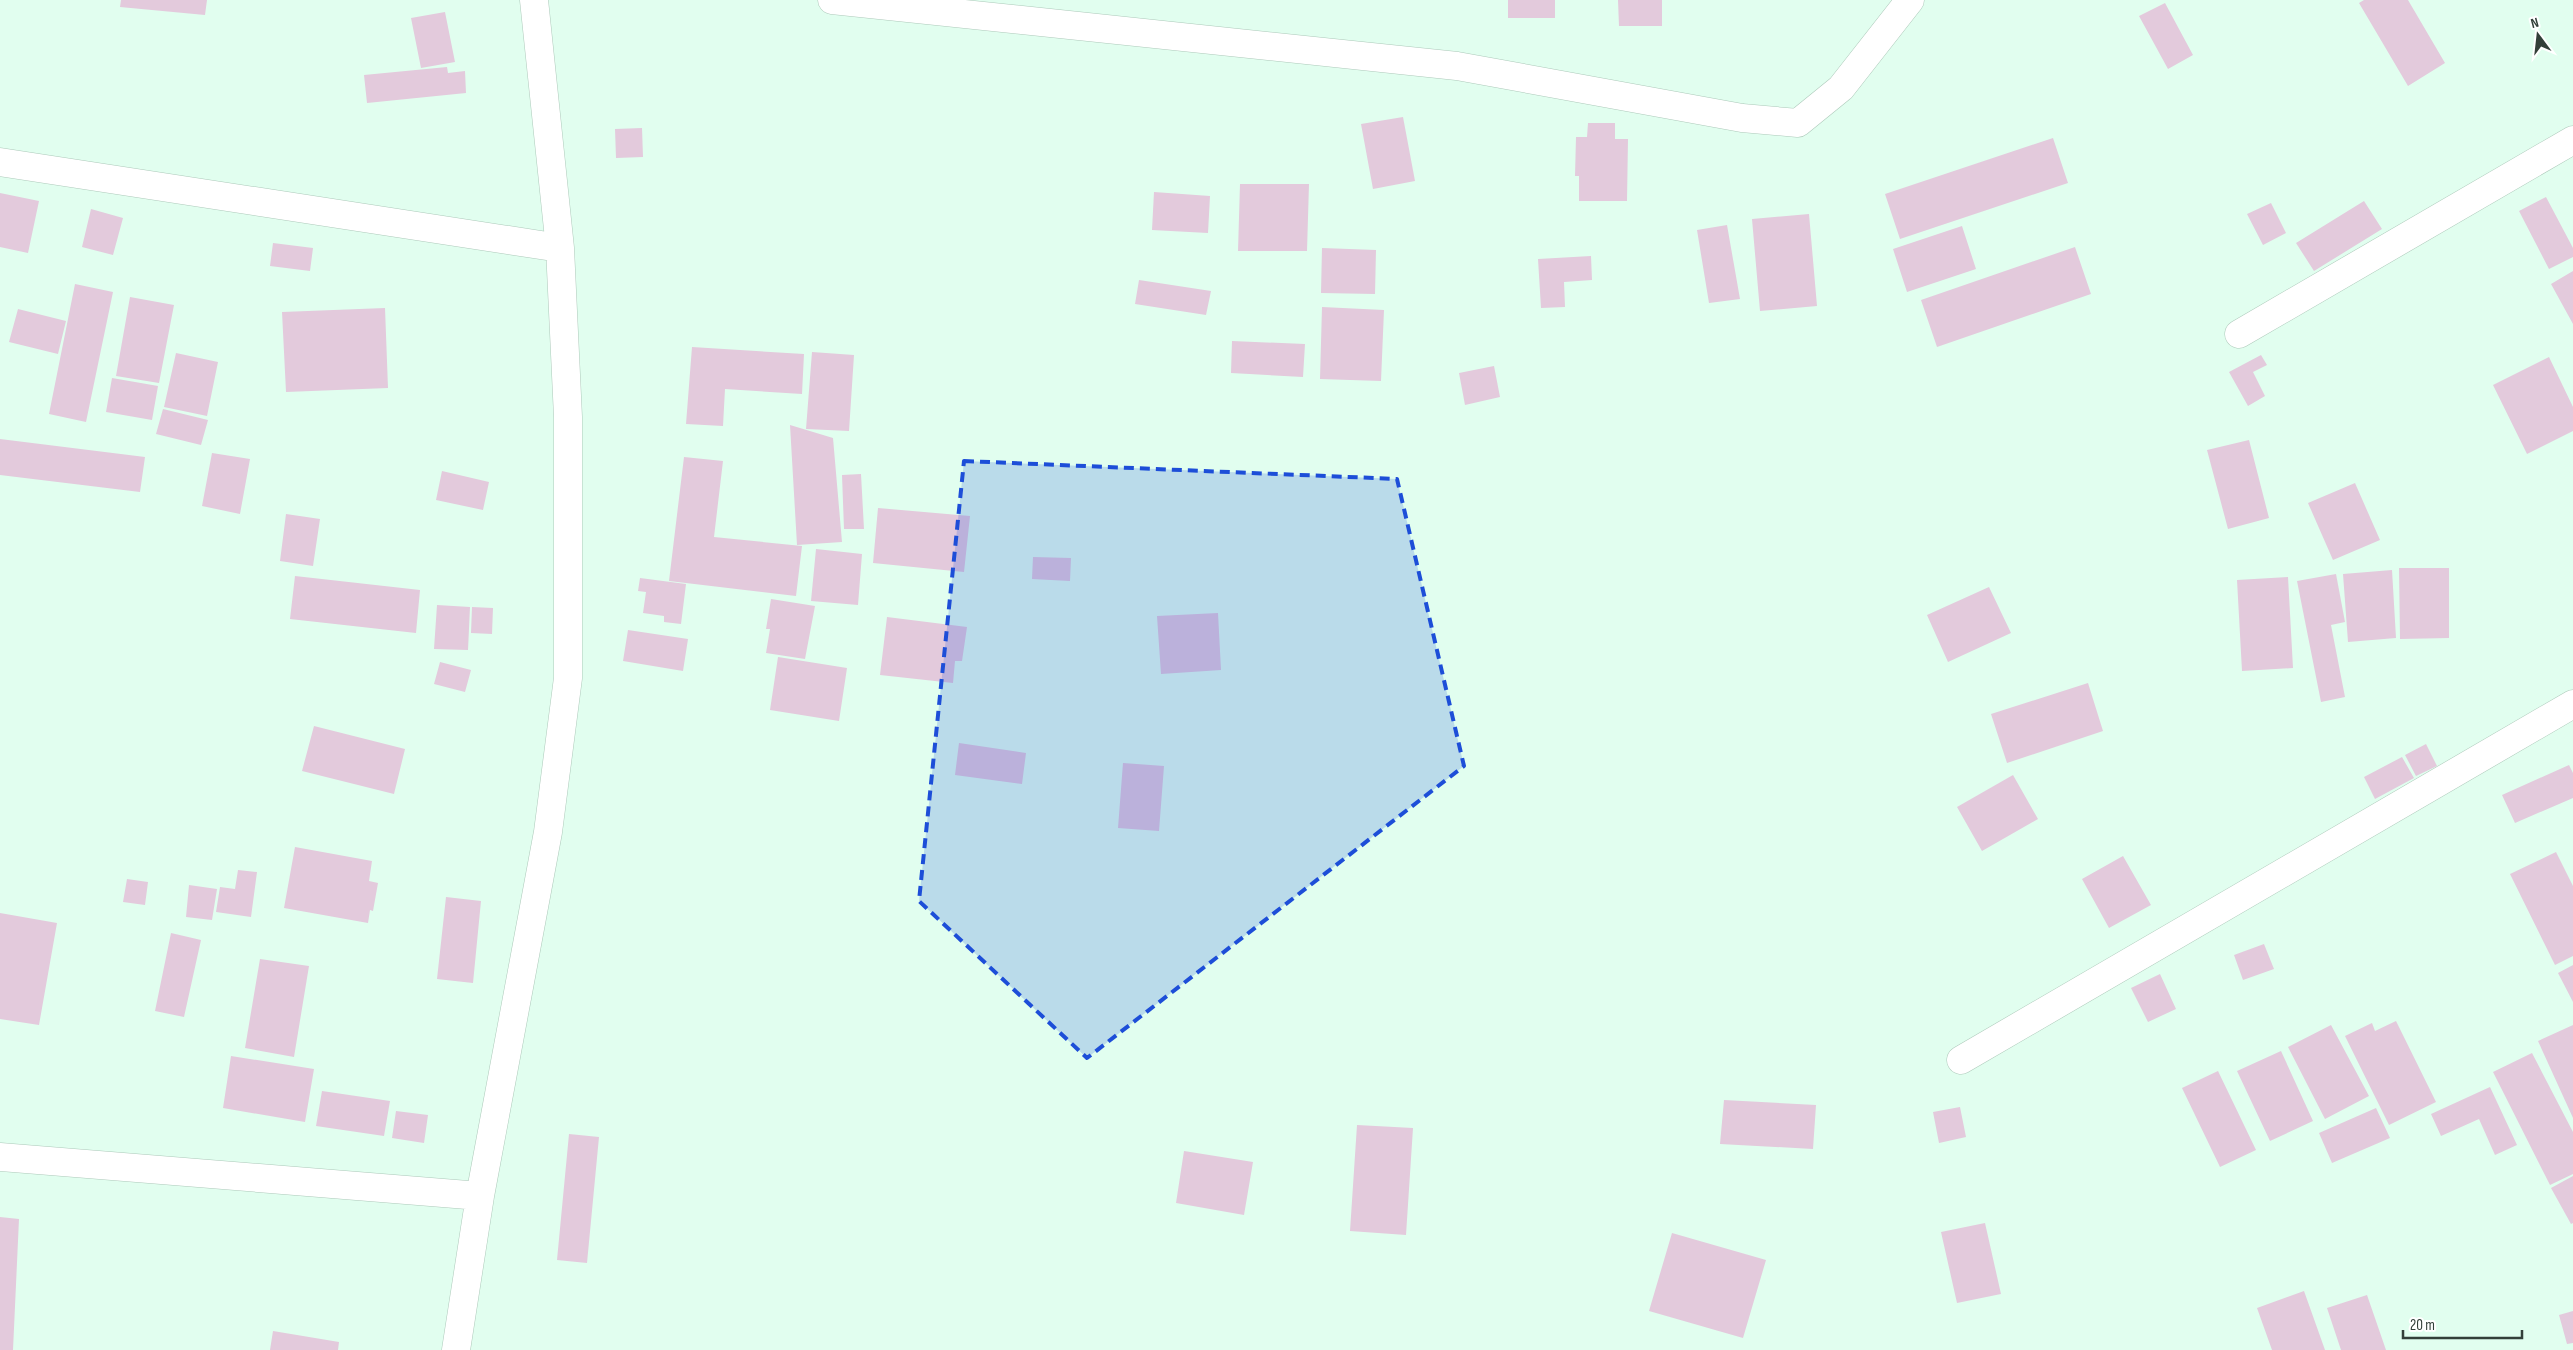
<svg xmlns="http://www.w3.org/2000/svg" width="2573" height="1350" font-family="'Sofia Sans Condensed',sans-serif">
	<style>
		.building { fill: #e3cadc }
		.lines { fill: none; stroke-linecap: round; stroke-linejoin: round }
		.minor-casing { stroke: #adc9ba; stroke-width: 29 }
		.minor { stroke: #fff; stroke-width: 28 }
		.marked { fill: #1d4ed8; fill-opacity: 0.2; stroke: #1d4ed8; stroke-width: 4; stroke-dasharray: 10 6; stroke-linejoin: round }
	</style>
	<rect width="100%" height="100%" fill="#e1feef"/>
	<path class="building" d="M121,0H207L205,15L120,7Z
		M1508,0H1555V18H1508Z
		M1618,0H1662V26H1619Z
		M2364,0H2408L2445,63L2408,86L2359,3Z
		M2165,3L2193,55L2168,69L2139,16Z
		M445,12L455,62L421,68L411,18Z
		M447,67L448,73L465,71L466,93L367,103L364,75Z
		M1403,117L1415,181L1373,189L1361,124Z
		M1588,123H1615V139H1628L1627,201H1579V176H1575L1576,137H1587Z
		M642,128L643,157L616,158L615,129Z
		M2053,138L2068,183L1900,239L1885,194Z
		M1240,184H1309L1307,251H1238Z
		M1154,192L1210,196L1208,233L1152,230Z
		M0,193L39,201L28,253L0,247Z
		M2546,197L2573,248V257L2549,269L2519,211Z
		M2364,201L2382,229L2314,271L2296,243Z
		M2271,203L2286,233L2263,245L2247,214Z
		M91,209L123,218L113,255L82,247Z
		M1809,214L1817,306L1760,311L1752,219Z
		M1727,225L1740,299L1709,303L1697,230Z
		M1962,226L1976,269L1907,292L1893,249Z
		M273,243L313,248L310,271L270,266Z
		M2075,247L2091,294L1937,347L1921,300Z
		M1322,248L1376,250L1375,294L1321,293Z
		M1591,256L1592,280L1564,282L1565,307L1541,308L1538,259Z
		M2573,271V324L2551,284Z
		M1139,280L1211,291L1206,315L1135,304Z
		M75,284L113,292L86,422L49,414Z
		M130,297L174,305L159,383L116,376Z
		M1322,307L1384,310L1381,381L1320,379Z
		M385,308L388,388L286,392L282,312Z
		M18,309L66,321L58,354L9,342Z
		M1232,341L1305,344L1303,377L1231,373Z
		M692,347L804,354L802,394L725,389L723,426L686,424Z
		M812,352L854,355L849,431L806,429Z
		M176,353L218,362L207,416L164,407Z
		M2261,355L2267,365L2253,372L2265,396L2248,406L2229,372Z
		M2549,357L2573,407V431L2527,454L2493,385Z
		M1494,366L1500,397L1465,405L1459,373Z
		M112,378L158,386L152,420L106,412Z
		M163,409L208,420L201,445L156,434Z
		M790,425L833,438L842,542L797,545Z
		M0,439L145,457L140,492L0,475Z
		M2249,440L2269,518L2228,529L2207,450Z
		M212,453L250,459L240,514L202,506Z
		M684,457L723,461L714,537L802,546L796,596L669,581Z
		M442,471L489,482L483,510L436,500Z
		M861,474L864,529H844L842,475Z
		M2355,483L2380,540L2333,560L2308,503Z
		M878,508L970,516L964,572L873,563Z
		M286,514L320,519L313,566L280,561Z
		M816,549L862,554L858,605L811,601Z
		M1033,557L1071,558L1070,581L1032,579Z
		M2399,568H2449V638L2400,639Z
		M2392,570L2396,638L2348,642L2343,574Z
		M2336,574L2345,622L2331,625L2345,697L2321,702L2297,581Z
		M295,576L420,590L416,633L290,619Z
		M2288,577L2293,668L2242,671L2237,580Z
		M640,578L686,584L681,624L664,622V616L643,613L646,592L638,591Z
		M1989,587L2011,633L1948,662L1927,615Z
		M771,599L815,606L805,659L766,653L770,629H766Z
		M437,605L470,607L468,650L434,649Z
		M472,607L493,608L492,634L471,633Z
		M1218,613L1221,670L1161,674L1157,616Z
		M887,617L967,627L962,661H955L953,683L880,675Z
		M628,630L688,639L683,671L623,661Z
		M778,657L847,668L839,721L770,710Z
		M440,662L471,670L465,692L434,684Z
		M2088,683L2103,731L2007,763L1991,714Z
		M314,726L405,749L394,794L302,771Z
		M959,743L1026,753L1022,784L955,775Z
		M2426,744L2437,766L2416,776L2405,755Z
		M2402,757L2414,778L2375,799L2364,777Z
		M1123,763L1164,766L1159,831L1118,828Z
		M2569,765L2573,773V798L2515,823L2502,795Z
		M2013,775L2038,819L1982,851L1957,807Z
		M295,847L372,861L369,881L378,883L373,911L370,910L368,923L284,908Z
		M2556,852L2573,886V956L2555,965L2510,874Z
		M2123,856L2151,905L2109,928L2082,879Z
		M238,870L257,872L251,917L216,912L220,887L235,889Z
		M127,879L148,882L145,905L123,902Z
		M189,885L217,889L212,920L186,917Z
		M446,897L481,901L473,983L437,979Z
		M0,913L57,923L39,1025L0,1019Z
		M171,933L201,940L184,1017L155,1011Z
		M2264,944L2274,969L2243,980L2234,955Z
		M260,959L309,966L294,1057L245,1048Z
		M2573,965V1002L2558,973Z
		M2160,974L2176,1009L2148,1022L2131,988Z
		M2396,1021L2436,1102L2389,1125L2345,1036L2372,1023L2375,1031Z
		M2331,1025L2369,1096L2325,1119L2288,1047Z
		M2573,1025V1118L2538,1041Z
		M2281,1051L2313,1121L2270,1141L2237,1071Z
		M2532,1053L2573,1132V1174L2550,1185L2493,1072Z
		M231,1056L314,1069L305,1122L223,1108Z
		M2218,1071L2256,1150L2220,1167L2182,1088Z
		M2490,1087L2517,1145L2495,1155L2479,1119L2441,1136L2431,1114Z
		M322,1091L390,1101L384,1136L316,1126Z
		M1724,1100L1816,1105L1813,1149L1720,1144Z
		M1960,1107L1966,1137L1939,1143L1933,1112Z
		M2376,1108L2390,1138L2332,1163L2319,1133Z
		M396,1111L428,1115L424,1143L392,1138Z
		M1357,1125L1413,1128L1406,1235L1350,1231Z
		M569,1134L599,1137L587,1263L557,1260Z
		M1184,1151L1253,1162L1244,1215L1176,1203Z
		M2573,1176V1223L2571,1224L2551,1188Z
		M0,1217L19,1219L13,1350H0Z
		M1985,1223L2001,1294L1957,1303L1941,1232Z
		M1672,1233L1766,1260L1743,1338L1649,1311Z
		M2304,1291L2325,1350H2272L2257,1308Z
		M2367,1295L2386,1350H2341L2327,1308Z
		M2573,1311V1343L2567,1344L2559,1315Z
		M273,1331L339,1342L338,1350H270Z"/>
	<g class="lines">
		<defs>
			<path id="minor" d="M832,0L1457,66L1742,118L1798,123L1841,88L1910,0
				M0,162L560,248
				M2239,334L2573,140
				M1961,1060L2573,704
				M0,1157L480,1196
				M456,1350L480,1196L548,832L568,678V417L560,248L534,0"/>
		</defs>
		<use href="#minor" class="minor-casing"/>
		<use href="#minor" class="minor"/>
	</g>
	<path class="marked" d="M964,461L1397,479L1464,766L1087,1058L919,901Z"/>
	<g transform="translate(2538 35) rotate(345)" stroke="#ffffff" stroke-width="4" paint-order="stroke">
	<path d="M0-4L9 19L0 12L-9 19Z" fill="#333f39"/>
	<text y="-8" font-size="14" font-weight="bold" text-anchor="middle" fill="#333f39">N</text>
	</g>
	<path d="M2403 1330v8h119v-8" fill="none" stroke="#333f39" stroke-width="2.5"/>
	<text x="2410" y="1330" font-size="15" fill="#333f39" stroke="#ffffff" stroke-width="4" paint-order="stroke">20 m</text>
</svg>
